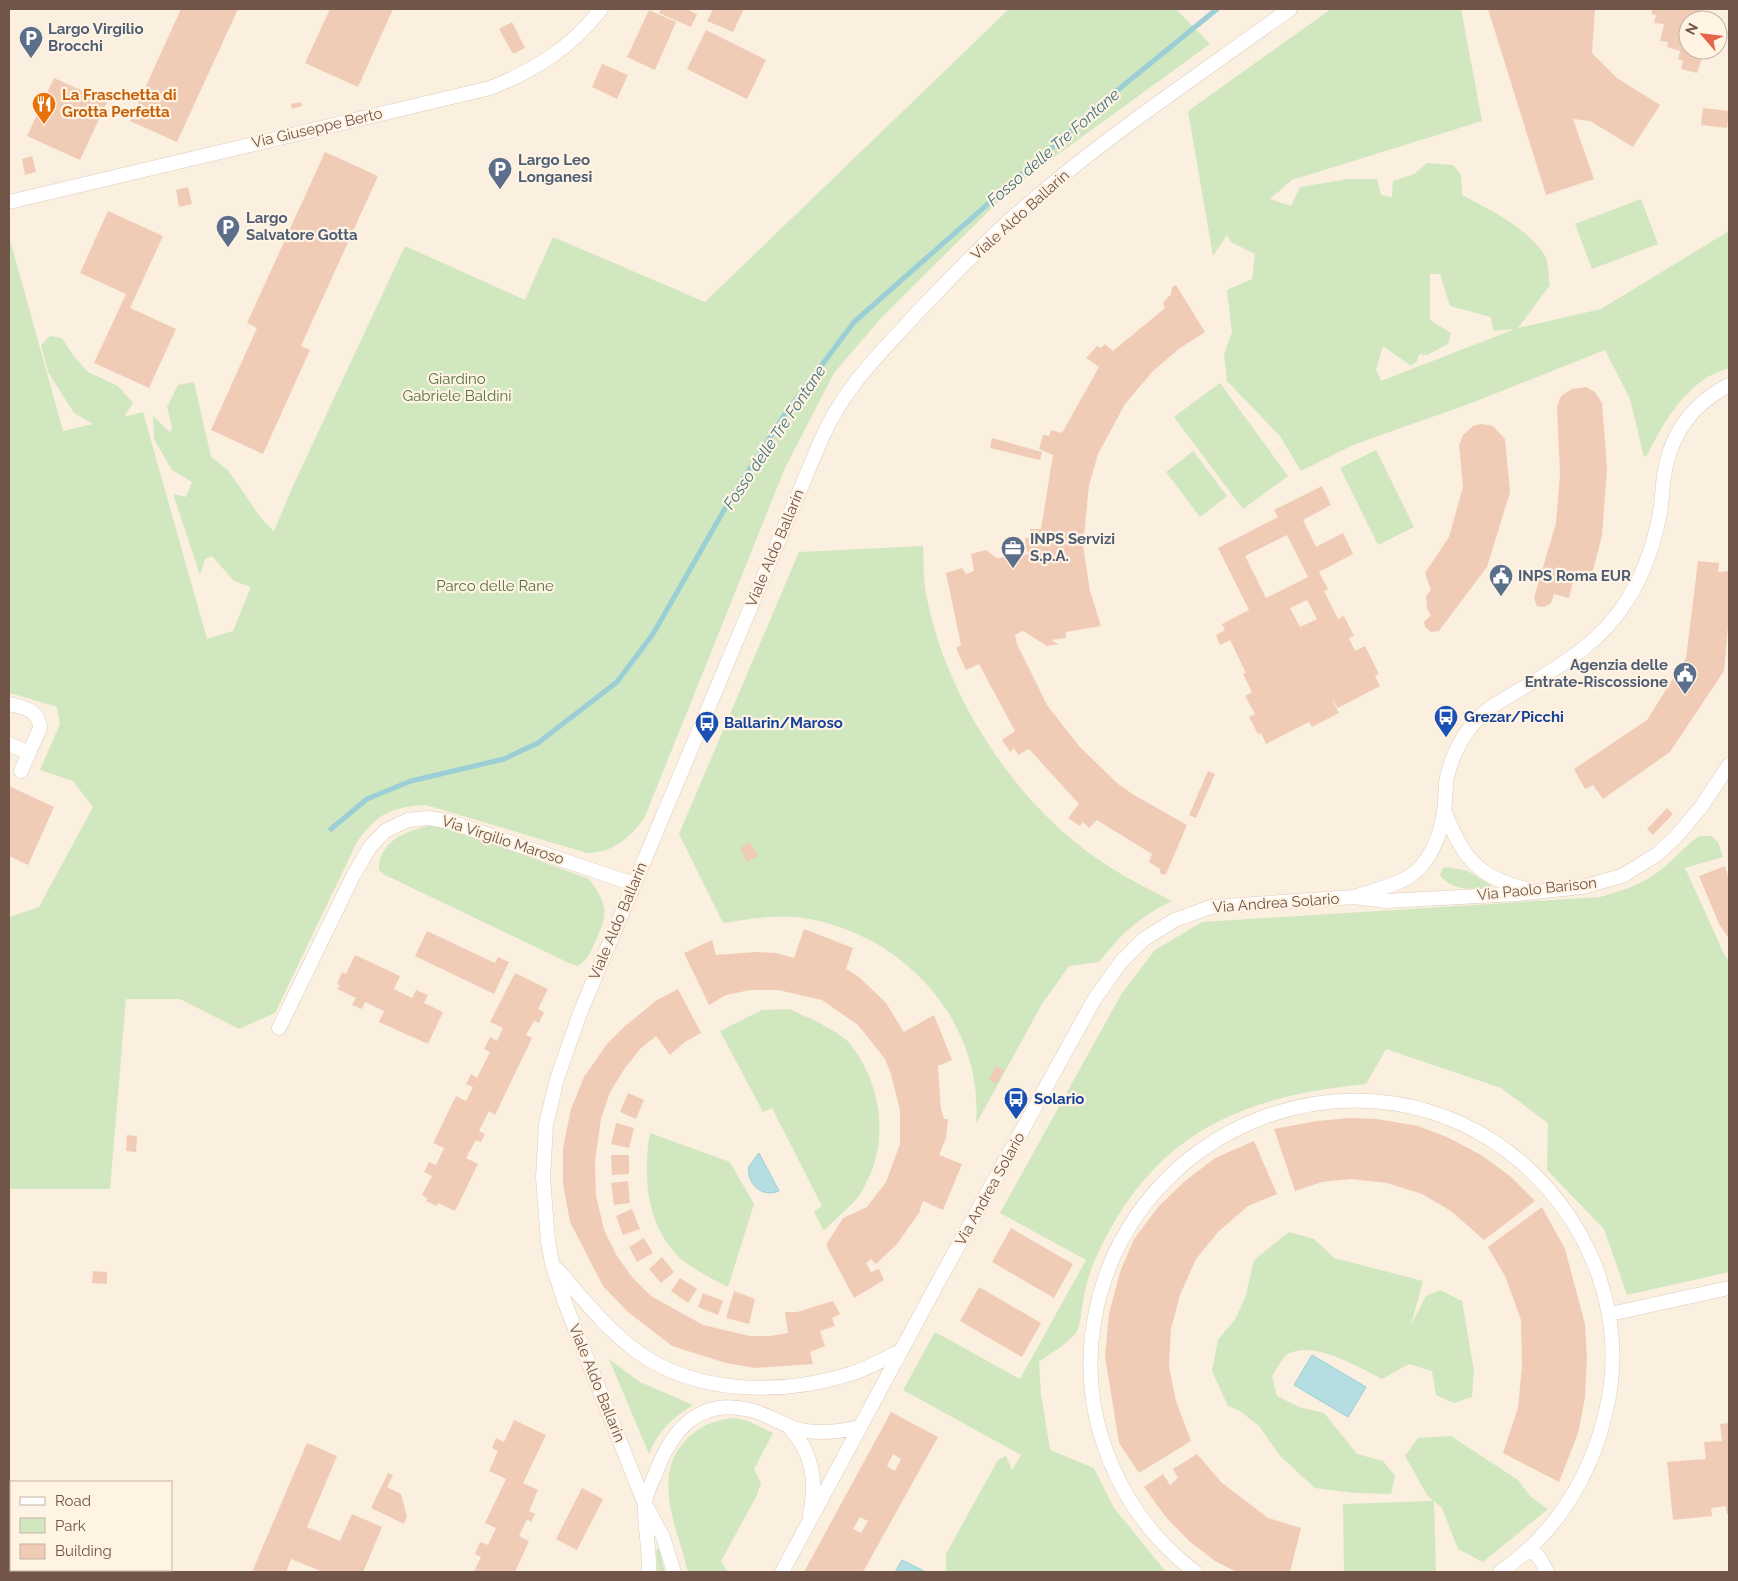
<svg xmlns="http://www.w3.org/2000/svg" width="1738" height="1581" font-family="Raleway,sans-serif">
	<style>
		.green { fill: #d0e7bf; fill-rule: evenodd }
		.water { fill: #b5dee3; stroke: #9bced5 }
		.lines { fill: none; stroke-linecap: round; stroke-linejoin: round }
		.stream { stroke: #9bced5; stroke-width: 5 }
		.building { fill: #f0ccb7; fill-rule: evenodd }
		.street-casing { stroke: #decbbc; stroke-width: 15 }
		.street { stroke: #fff; stroke-width: 14 }
		.labels { text-anchor: middle; stroke-width: 4.5; stroke-linejoin: round; paint-order: stroke }
		.service-label { font-size: 15px; font-weight: bold; fill: #4e5e75; stroke: #fff3e4; text-anchor: start }
		.food-label { font-size: 15px; font-weight: bold; fill: #c56008; stroke: #fff3e4; text-anchor: start }
		.street-label { font-size: 15px; fill: #705548; stroke: #fff3e4 }
		.park-label { font-size: 15px; fill: #527641; stroke: #fff3e4 }
		.transit-label { font-size: 15px; font-weight: bold; fill: #164399; stroke: #fff3e4; text-anchor: start }
		.water-label { font-size: 16px; font-style: italic; fill: #3f747d; stroke: #fff3e4 }
	</style>
	<rect width="100%" height="100%" fill="#fbefdf"/>
	<path class="green" d="M1009,9H1176L1210,44L1013,187L882,317L834,373L785,468L644,819C629,838 613,853 587,853L426,805C391,807 378,813 357,842L275,1013L239,1029L180,999H126L110,1189H9V917L39,907L93,807L73,781L40,770L60,724L57,707L10,693L9,686V236L63,431L93,424L74,413L48,372L41,345L50,336L62,338L73,355L88,372L118,386L133,403L124,417L143,412L207,639L233,631L251,587L234,581L212,556L205,559L200,575L173,494L186,497L192,482L172,470L154,439L153,416L171,433L172,427L167,407L178,385L194,382L211,457L228,470L261,518L274,531L293,486L405,246L525,300L553,237L705,302Z
		M1331,9H1461L1482,121L1292,180L1270,199L1291,206L1300,187L1348,179H1377L1381,195L1392,197L1393,181L1414,174L1427,163L1453,165L1461,175L1462,195C1490,210 1526,227 1544,254C1549,261 1548,276 1550,285L1518,328L1601,309L1729,231V368C1688,379 1665,420 1647,455L1644,457L1630,399L1605,350L1474,402L1353,445L1301,471L1280,436L1227,381L1224,355L1232,332L1227,290L1252,279L1255,254L1231,242L1227,235L1213,256L1188,111ZM1430,274H1440L1450,306L1491,317L1493,331L1515,329L1381,381L1376,369L1383,346L1411,366L1417,361L1419,354L1427,355L1448,344L1451,333L1430,320Z
		M1641,199L1658,244L1592,269L1575,224Z
		M1220,383L1288,476L1243,509L1174,417Z
		M1376,450L1414,527L1378,545L1340,468Z
		M1193,451L1227,496L1200,517L1166,472Z
		M923,546C924,560 923,574 925,588C940,681 1002,783 1075,842C1104,866 1138,884 1172,901C1139,917 1122,933 1099,962L1069,966L1042,1004L976,1124C984,1021 903,933 803,918C776,914 749,919 723,923L679,834L799,552Z
		M433,825L448,827L589,879C609,906 608,915 594,944C590,954 587,960 578,966L569,963L383,874L379,870C378,840 409,830 433,825Z
		M1699,836H1711L1718,842L1723,857L1685,868L1725,956L1729,961V1272L1627,1295L1604,1229L1547,1170L1548,1123L1501,1088L1386,1049L1366,1084C1235,1097 1150,1136 1094,1262C1089,1274 1085,1289 1083,1302C1081,1311 1081,1323 1077,1331C1072,1341 1048,1355 1039,1362L1041,1394L1050,1450L1094,1468L1114,1508L1166,1572H946V1554L998,1460L1006,1456L1012,1470L1021,1455L903,1390L935,1332L1020,1379L1086,1260L1000,1213L1122,993L1155,950L1202,922L1600,897C1620,891 1641,885 1658,872C1673,861 1684,847 1699,836Z
		M1447,867L1468,871L1492,886C1477,892 1450,890 1440,875L1443,868Z
		M789,1009C805,1016 840,1031 851,1045C880,1083 889,1136 868,1179C865,1184 863,1191 859,1196C849,1208 835,1219 824,1231L814,1212L822,1206L772,1108L763,1112L720,1031L762,1010Z
		M650,1133L730,1162L754,1204L728,1287C713,1279 698,1272 685,1262C647,1232 642,1177 650,1133Z
		M1289,1232L1314,1239L1334,1258L1423,1281L1411,1325L1426,1296L1440,1290L1462,1301L1474,1371L1472,1397L1454,1403L1436,1395L1432,1371L1409,1364L1382,1379C1358,1367 1314,1340 1288,1354C1282,1358 1276,1370 1272,1376L1277,1396L1299,1407L1324,1413L1357,1454L1383,1461L1395,1476L1391,1494L1354,1493L1315,1488L1280,1456L1260,1427L1240,1411L1228,1406L1212,1371L1218,1340L1236,1318L1246,1295L1254,1260Z
		M609,1359L640,1382L693,1405C673,1417 657,1432 649,1454Z
		M736,1418L748,1421L773,1433L754,1469L761,1483L757,1495L721,1561L728,1572H688C678,1531 651,1476 685,1441C698,1426 716,1419 736,1418Z
		M1451,1436L1518,1480L1530,1496L1548,1509L1483,1562L1458,1549L1442,1508L1434,1501L1436,1572H1344L1343,1504L1433,1501L1427,1495L1405,1456L1418,1438Z
		M659,1549L665,1572H658L656,1550Z"/>
	<path class="water" d="M759,1153L779,1191C762,1198 746,1184 749,1166Z
		M1312,1355L1366,1387L1348,1417L1294,1385Z
		M902,1560L926,1572H895Z"/>
	<g class="lines">
		<path class="stream" d="M331,829L367,799L411,781L504,759L538,743L617,682L653,634L731,498L785,414L854,322L1108,98L1217,9"/>
	</g>
	<path class="building" d="M181,9H238L177,142L130,121Z
		M330,9H393L358,87L305,63Z
		M661,9H686L697,14L691,27L659,13Z
		M713,9H744L733,32L707,21Z
		M1488,9H1595L1592,53L1617,78L1660,105L1633,147L1590,121L1573,119L1594,179L1546,195Z
		M1653,9H1701L1697,20H1688V50H1705L1697,73L1681,69L1683,61L1678,59L1680,51L1667,47L1668,42L1660,41L1664,24L1654,23L1656,15L1651,14Z
		M649,10L676,22L655,70L627,57Z
		M512,22L525,48L513,54L499,29Z
		M706,30L766,60L747,99L687,69Z
		M602,64L628,75L617,99L592,87Z
		M54,78L107,102L80,160L27,136Z
		M301,102L302,106L292,109L291,104Z
		M1703,108L1729,111L1727,128L1701,125Z
		M325,152L378,176L301,346L310,350L263,454L211,430L257,328L247,323Z
		M32,156L36,172L25,175L22,159Z
		M188,187L192,204L179,207L176,190Z
		M108,211L163,236L130,308L176,329L149,388L94,363L126,294L80,273Z
		M1176,285L1205,332L1180,348L1153,371L1125,404L1098,454L1089,486L1083,545L1090,591L1101,626L1066,632V638L1051,640L1059,644L1047,646L1023,631L1015,635L1017,644L1047,705L1079,746L1118,784L1134,795L1187,825L1166,874L1163,875L1160,873V869L1149,862L1152,854L1097,820L1089,828L1083,822L1080,826L1068,818L1079,804L1029,749L1018,755L1014,748L1010,752L1002,740L1015,731L979,664L966,670L956,648L961,645L946,573L962,568L966,574L974,571L971,554L986,550L997,558L1031,554L1027,552L1025,538H1030V529H1041L1053,455L1039,449L1043,435L1049,436L1051,430L1062,433L1099,367L1086,358L1097,346L1101,348L1105,344L1113,351L1165,308L1163,303L1171,294L1172,287Z
		M1586,387L1595,392L1602,403L1607,468L1602,536L1590,581L1574,578L1569,598L1554,594L1551,603L1544,607L1537,606L1534,598L1556,523L1560,474L1557,407L1561,396L1572,389Z
		M1482,424L1493,426L1505,439L1510,492L1487,567L1439,631L1431,632L1425,627L1424,622L1431,615L1427,609L1426,596L1431,590L1425,573L1449,537L1463,487L1459,445L1463,435L1473,426Z
		M992,438L1042,452L1040,460L990,448Z
		M1322,486L1331,505L1303,520L1316,547L1343,533L1353,554L1319,572L1328,589L1324,591L1338,619L1344,616L1354,636L1349,638L1355,651L1365,646L1379,674L1375,676L1380,686L1338,708L1331,698L1339,713L1312,727L1309,722L1266,744L1261,733L1258,734L1249,717L1255,714L1245,696L1252,692L1243,674L1246,673L1230,640L1220,645L1216,635L1225,630L1222,624L1249,610L1218,548L1278,517L1274,510ZM1287,535L1308,577L1266,598L1245,556ZM1307,600L1317,619L1300,627L1290,608Z
		M1698,561L1719,563L1718,572L1729,571V615L1724,671L1670,752L1603,799L1593,785L1585,789L1574,769L1647,720L1686,658Z
		M1208,771L1215,774L1196,818L1189,815Z
		M9,786L54,807L28,865L9,856Z
		M1667,808L1673,814L1653,835L1647,829Z
		M750,842L758,856L747,862L740,848Z
		M1725,866L1729,880V939L1719,924L1699,876Z
		M804,929L853,948L846,969L859,977L886,1003L904,1032L934,1015L952,1060L938,1066L941,1109L944,1119H948L946,1138L939,1155L962,1164L943,1210L923,1201L919,1213L897,1244L876,1264L871,1259L866,1263L871,1272L879,1269L884,1280L854,1298L826,1245L843,1218L867,1207L886,1182L900,1144V1110L891,1074L885,1059L858,1025L822,1000L778,990H750L726,995L709,1005L684,953L712,940L716,955L756,952L776,953L794,958Z
		M427,931L495,963L498,957L509,962L494,994L415,956Z
		M355,955L400,976L394,989L412,998L416,990L428,995L424,1003L443,1012L428,1044L379,1022L384,1011L365,1002L362,1009L352,1005L356,998L337,989L340,985L337,984L342,972L346,974Z
		M515,973L548,989L538,1009L544,1012L539,1023L534,1021L526,1035L532,1038L495,1115L489,1111L479,1131L485,1134L481,1142L476,1140L466,1158L478,1164L455,1211L438,1203L437,1206L426,1201L428,1199L422,1195L432,1176L424,1172L429,1162L436,1165L444,1148L433,1143L456,1096L466,1101L473,1087L466,1084L471,1074L477,1078L490,1052L484,1049L490,1037L497,1041L503,1028L490,1022Z
		M678,989L701,1033L685,1042L670,1055L656,1036L641,1048L625,1068L610,1092L601,1119L595,1162L596,1195L604,1230L617,1256L632,1277L651,1296L703,1325L750,1336H770L788,1333L785,1312H797L833,1301L840,1314L832,1318L835,1326L820,1331L825,1346L810,1352L813,1364L754,1368L726,1363L672,1346L628,1312L603,1286L570,1222L563,1184V1148L571,1109L584,1077L607,1044L625,1026L657,1000Z
		M996,1066L1004,1070L997,1084L989,1080Z
		M628,1093L644,1100L636,1119L620,1112Z
		M1350,1118L1377,1119L1418,1126L1447,1137L1481,1155L1510,1176L1535,1201L1484,1240L1451,1211L1422,1194L1387,1183L1351,1179L1322,1182L1295,1191L1274,1129L1317,1121Z
		M616,1123L634,1128L629,1148L611,1144Z
		M127,1135L137,1136L136,1152L126,1151Z
		M1254,1141L1277,1194L1248,1206L1219,1231L1196,1259L1180,1295L1171,1329L1169,1366L1176,1401L1191,1441L1139,1473L1119,1443L1105,1356L1109,1314L1120,1272L1134,1239L1159,1206L1185,1181L1215,1158Z
		M611,1155H629V1174L612,1175Z
		M628,1181L630,1203L614,1205L611,1183Z
		M1542,1207L1565,1249L1585,1324L1587,1358L1585,1398L1578,1433L1559,1482L1503,1453L1518,1408L1522,1366L1521,1320L1505,1276L1488,1247Z
		M632,1209L640,1229L623,1235L616,1216Z
		M1011,1228L1073,1264L1054,1298L992,1262Z
		M644,1238L653,1253L637,1262L629,1247Z
		M662,1257L674,1272L661,1283L649,1269Z
		M93,1271L107,1272V1284L92,1283Z
		M680,1278L697,1289L688,1303L671,1291Z
		M979,1287L1041,1323L1022,1357L960,1321Z
		M734,1291L755,1299L749,1324L726,1318Z
		M703,1293L723,1301L718,1315L698,1307Z
		M891,1412L938,1437L863,1572H804ZM893,1454L901,1459L895,1471L887,1466ZM860,1517L868,1521L861,1533L853,1529Z
		M514,1420L546,1435L523,1483L538,1490L529,1511L535,1514L531,1522L527,1519L519,1536L529,1541L515,1572H474L481,1557L475,1554L480,1542L488,1545L496,1528L485,1523L506,1479L489,1471L498,1451L492,1448L496,1438L504,1442Z
		M1729,1423V1514H1727L1726,1506L1711,1508L1712,1516L1673,1520L1667,1462L1706,1459L1704,1442L1722,1441L1720,1424Z
		M307,1443L337,1456L307,1527L340,1541L352,1514L382,1527L363,1572H323L291,1559L286,1572H252Z
		M1197,1454L1221,1482L1268,1518L1301,1528L1290,1572H1237L1215,1561L1189,1541L1165,1516L1144,1487L1163,1474L1170,1485L1178,1478L1173,1469Z
		M388,1473L393,1475L387,1487L401,1494L407,1517L404,1524L371,1508Z
		M582,1488L603,1499L577,1550L556,1539Z"/>
	<g class="lines">
		<defs>
			<path id="street" d="M9,202L490,88C535,70 571,48 601,9
				M9,704C23,707 39,710 40,728L21,771
				M9,744L29,753
				M1444,810C1462,856 1477,878 1527,889
				M1357,896C1374,890 1394,886 1410,876C1430,863 1441,834 1444,811C1446,799 1445,788 1447,777C1451,759 1458,744 1469,729C1485,708 1507,697 1530,684C1567,662 1602,640 1626,602C1643,576 1653,547 1659,518C1662,504 1662,490 1664,476C1670,435 1692,404 1729,385
				M279,1028L353,876L370,847L385,831L408,820L427,818L447,821L634,884
				M557,1269C582,1298 607,1330 639,1353C699,1395 783,1395 850,1374C869,1368 885,1359 902,1350
				M1610,1314L1729,1288
				M789,1427C813,1453 817,1480 810,1514
				M1530,1550L1539,1557L1547,1572
				M649,1572C650,1549 644,1527 645,1504C645,1495 651,1484 655,1475C671,1431 698,1397 750,1410C764,1413 776,1421 789,1426C810,1436 838,1432 860,1427
				M674,1572L663,1537L644,1502L565,1303L552,1263L548,1241L543,1178L546,1124L557,1079L580,1013L821,440C844,387 878,356 916,314C949,280 982,244 1018,213C1103,138 1199,75 1290,9
				M782,1572L936,1286L1094,1000L1121,962L1144,939L1175,920L1211,907L1354,897L1386,901L1517,894L1582,887L1622,876L1656,855L1675,838L1701,807L1729,765
				M1195,1572C1119,1514 1078,1418 1094,1322C1127,1123 1366,1030 1521,1162C1553,1190 1578,1224 1594,1263C1613,1311 1618,1361 1606,1411C1591,1476 1556,1534 1500,1572"/>
		</defs>
		<use href="#street" class="street-casing"/>
		<use href="#street" class="street"/>
	</g>
	<defs>
		<symbol id="parking-pin" viewBox="-11 -11 22 30"><path d="M0 17L-7.5 6A9.5 9.5 0 1 1 7.5 6Z" fill="#5c6f8a" stroke="#fff3e4"/><path d="M-3.5-5.5H1a3.5 3.5 0 0 1 0 7H-1V5.5H-3.5ZM-1-3.4V-.6H.8a1.4 1.4 0 0 0 0-2.8Z" fill="#fff"/></symbol>
		<symbol id="restaurant-pin" viewBox="-11 -11 22 30"><path d="M0 17L-7.5 6A9.5 9.5 0 1 1 7.5 6Z" fill="#e8710a" stroke="#fff3e4"/><path d="M-5-6h1v4h1v-4h1v4h1v-4h1v5L-1.5 .5V6h-2V.5L-5-1ZM5-6V6H3V1.5H1.5Q1.5-4 5-6Z" fill="#fff"/></symbol>
		<symbol id="office-pin" viewBox="-11 -11 22 30"><path d="M0 17L-7.5 6A9.5 9.5 0 1 1 7.5 6Z" fill="#5c6f8a" stroke="#fff3e4"/><path d="M-6-3h4V-5.5h4V-3h4V5H-6ZM-1-4.5V-3h2v-1.5ZM-6 0V1H6V0Z" fill="#fff"/></symbol>
		<symbol id="civic-pin" viewBox="-11 -11 22 30"><path d="M0 17L-7.5 6A9.5 9.5 0 1 1 7.5 6Z" fill="#5c6f8a" stroke="#fff3e4"/><path d="M-.6-6.5H3V-4.5H.6V-3L4-1V1h2V6H-6V1h2V-1L-.6-3ZM-1.2 2.5V6h2.4V2.5Z" fill="#fff"/></symbol>
		<symbol id="bus-pin" viewBox="-11 -11 22 30"><path d="M0 17L-7.5 6A9.5 9.5 0 1 1 7.5 6Z" fill="#1a4fb4" stroke="#fff3e4"/><path d="M-5-6H5V4H4V6H2V4H-2V6H-4V4H-5ZM-3.5-4V0h7V-4ZM-3.5 1.2v1.5H-2V1.2ZM2 1.2v1.5H3.5V1.2Z" fill="#fff"/></symbol>
	</defs>
	<g fill-rule="evenodd">
		<use href="#parking-pin" x="17" y="24" width="28" height="38"/>
		<use href="#restaurant-pin" x="30" y="90" width="28" height="38"/>
		<use href="#parking-pin" x="486" y="155" width="28" height="38"/>
		<use href="#parking-pin" x="214" y="213" width="28" height="38"/>
		<use href="#office-pin" x="999" y="534" width="28" height="38"/>
		<use href="#civic-pin" x="1487" y="562" width="28" height="38"/>
		<use href="#civic-pin" x="1671" y="660" width="28" height="38"/>
		<use href="#bus-pin" x="1432" y="703" width="28" height="38"/>
		<use href="#bus-pin" x="693" y="709" width="28" height="38"/>
		<use href="#bus-pin" x="1002" y="1085" width="28" height="38"/>
	</g>
	<g class="labels">
		<g class="service-label">
			<text x="48" y="34">Largo Virgilio<tspan x="48" dy="17">Brocchi</tspan></text>
			<text x="518" y="165">Largo Leo<tspan x="518" dy="17">Longanesi</tspan></text>
			<text x="246" y="223">Largo<tspan x="246" dy="17">Salvatore Gotta</tspan></text>
			<text x="1030" y="544">INPS Servizi<tspan x="1030" dy="17">S.p.A.</tspan></text>
			<text x="1518" y="581">INPS Roma EUR</text>
			<text x="1668" y="670" text-anchor="end">Agenzia delle<tspan x="1668" dy="17">Entrate-Riscossione</tspan></text>
		</g>
		<g class="food-label">
			<text x="62" y="100">La Fraschetta di<tspan x="62" dy="17">Grotta Perfetta</tspan></text>
		</g>
		<g class="street-label">
			<text transform="translate(317 128) rotate(-13)" y="5">Via Giuseppe Berto</text>
			<text transform="translate(1020 215) rotate(-42)" y="5">Viale Aldo Ballarin</text>
			<text transform="translate(775 548) rotate(-67)" y="5">Viale Aldo Ballarin</text>
			<text transform="translate(503 840) rotate(18)" y="5">Via Virgilio Maroso</text>
			<text transform="translate(1537 889) rotate(-6)" y="5">Via Paolo Barison</text>
			<text transform="translate(1276 903) rotate(-4)" y="5">Via Andrea Solario</text>
			<text transform="translate(618 921) rotate(-67)" y="5">Viale Aldo Ballarin</text>
			<text transform="translate(990 1189) rotate(-61)" y="5">Via Andrea Solario</text>
			<text transform="translate(597 1383) rotate(68)" y="5">Viale Aldo Ballarin</text>
		</g>
		<g class="park-label">
			<text x="457" y="384">Giardino<tspan x="457" dy="17">Gabriele Baldini</tspan></text>
			<text x="495" y="591">Parco delle Rane</text>
		</g>
		<g class="transit-label">
			<text x="1464" y="722">Grezar/Picchi</text>
			<text x="724" y="728">Ballarin/Maroso</text>
			<text x="1034" y="1104">Solario</text>
		</g>
		<g class="water-label">
			<text transform="translate(1053 147) rotate(-41)" y="6">Fosso delle Tre Fontane</text>
			<text transform="translate(774 437) rotate(-56)" y="6">Fosso delle Tre Fontane</text>
		</g>
	</g>
	<rect width="1738" height="1581" fill="none" stroke="#705548" stroke-width="20"/>
	<rect x="10" y="1481" width="162" height="90" fill="#fff3e4" stroke="#c6b4a6"/>
	<rect x="20" y="1497" width="25" height="8" fill="#ffffff" stroke="#c6b4a6"/>
	<text x="55" y="1506" font-size="15" fill="#705548">Road</text>
	<rect x="20" y="1518" width="25" height="15" fill="#d0e7bf" stroke="#c6b4a6"/>
	<text x="55" y="1531" font-size="15" fill="#705548">Park</text>
	<rect x="20" y="1544" width="25" height="15" fill="#f0ccb7" stroke="#c6b4a6"/>
	<text x="55" y="1556" font-size="15" fill="#705548">Building</text>
	<g transform="translate(1703 35) rotate(298)"><circle r="24" fill="#fff3e4" stroke="#c6b4a6"/>
	<path d="M0-4L9 19L0 12L-9 19Z" fill="#e36446"/>
	<text y="-8" font-size="14" font-weight="bold" text-anchor="middle" fill="#705548">N</text>
	</g>
</svg>
